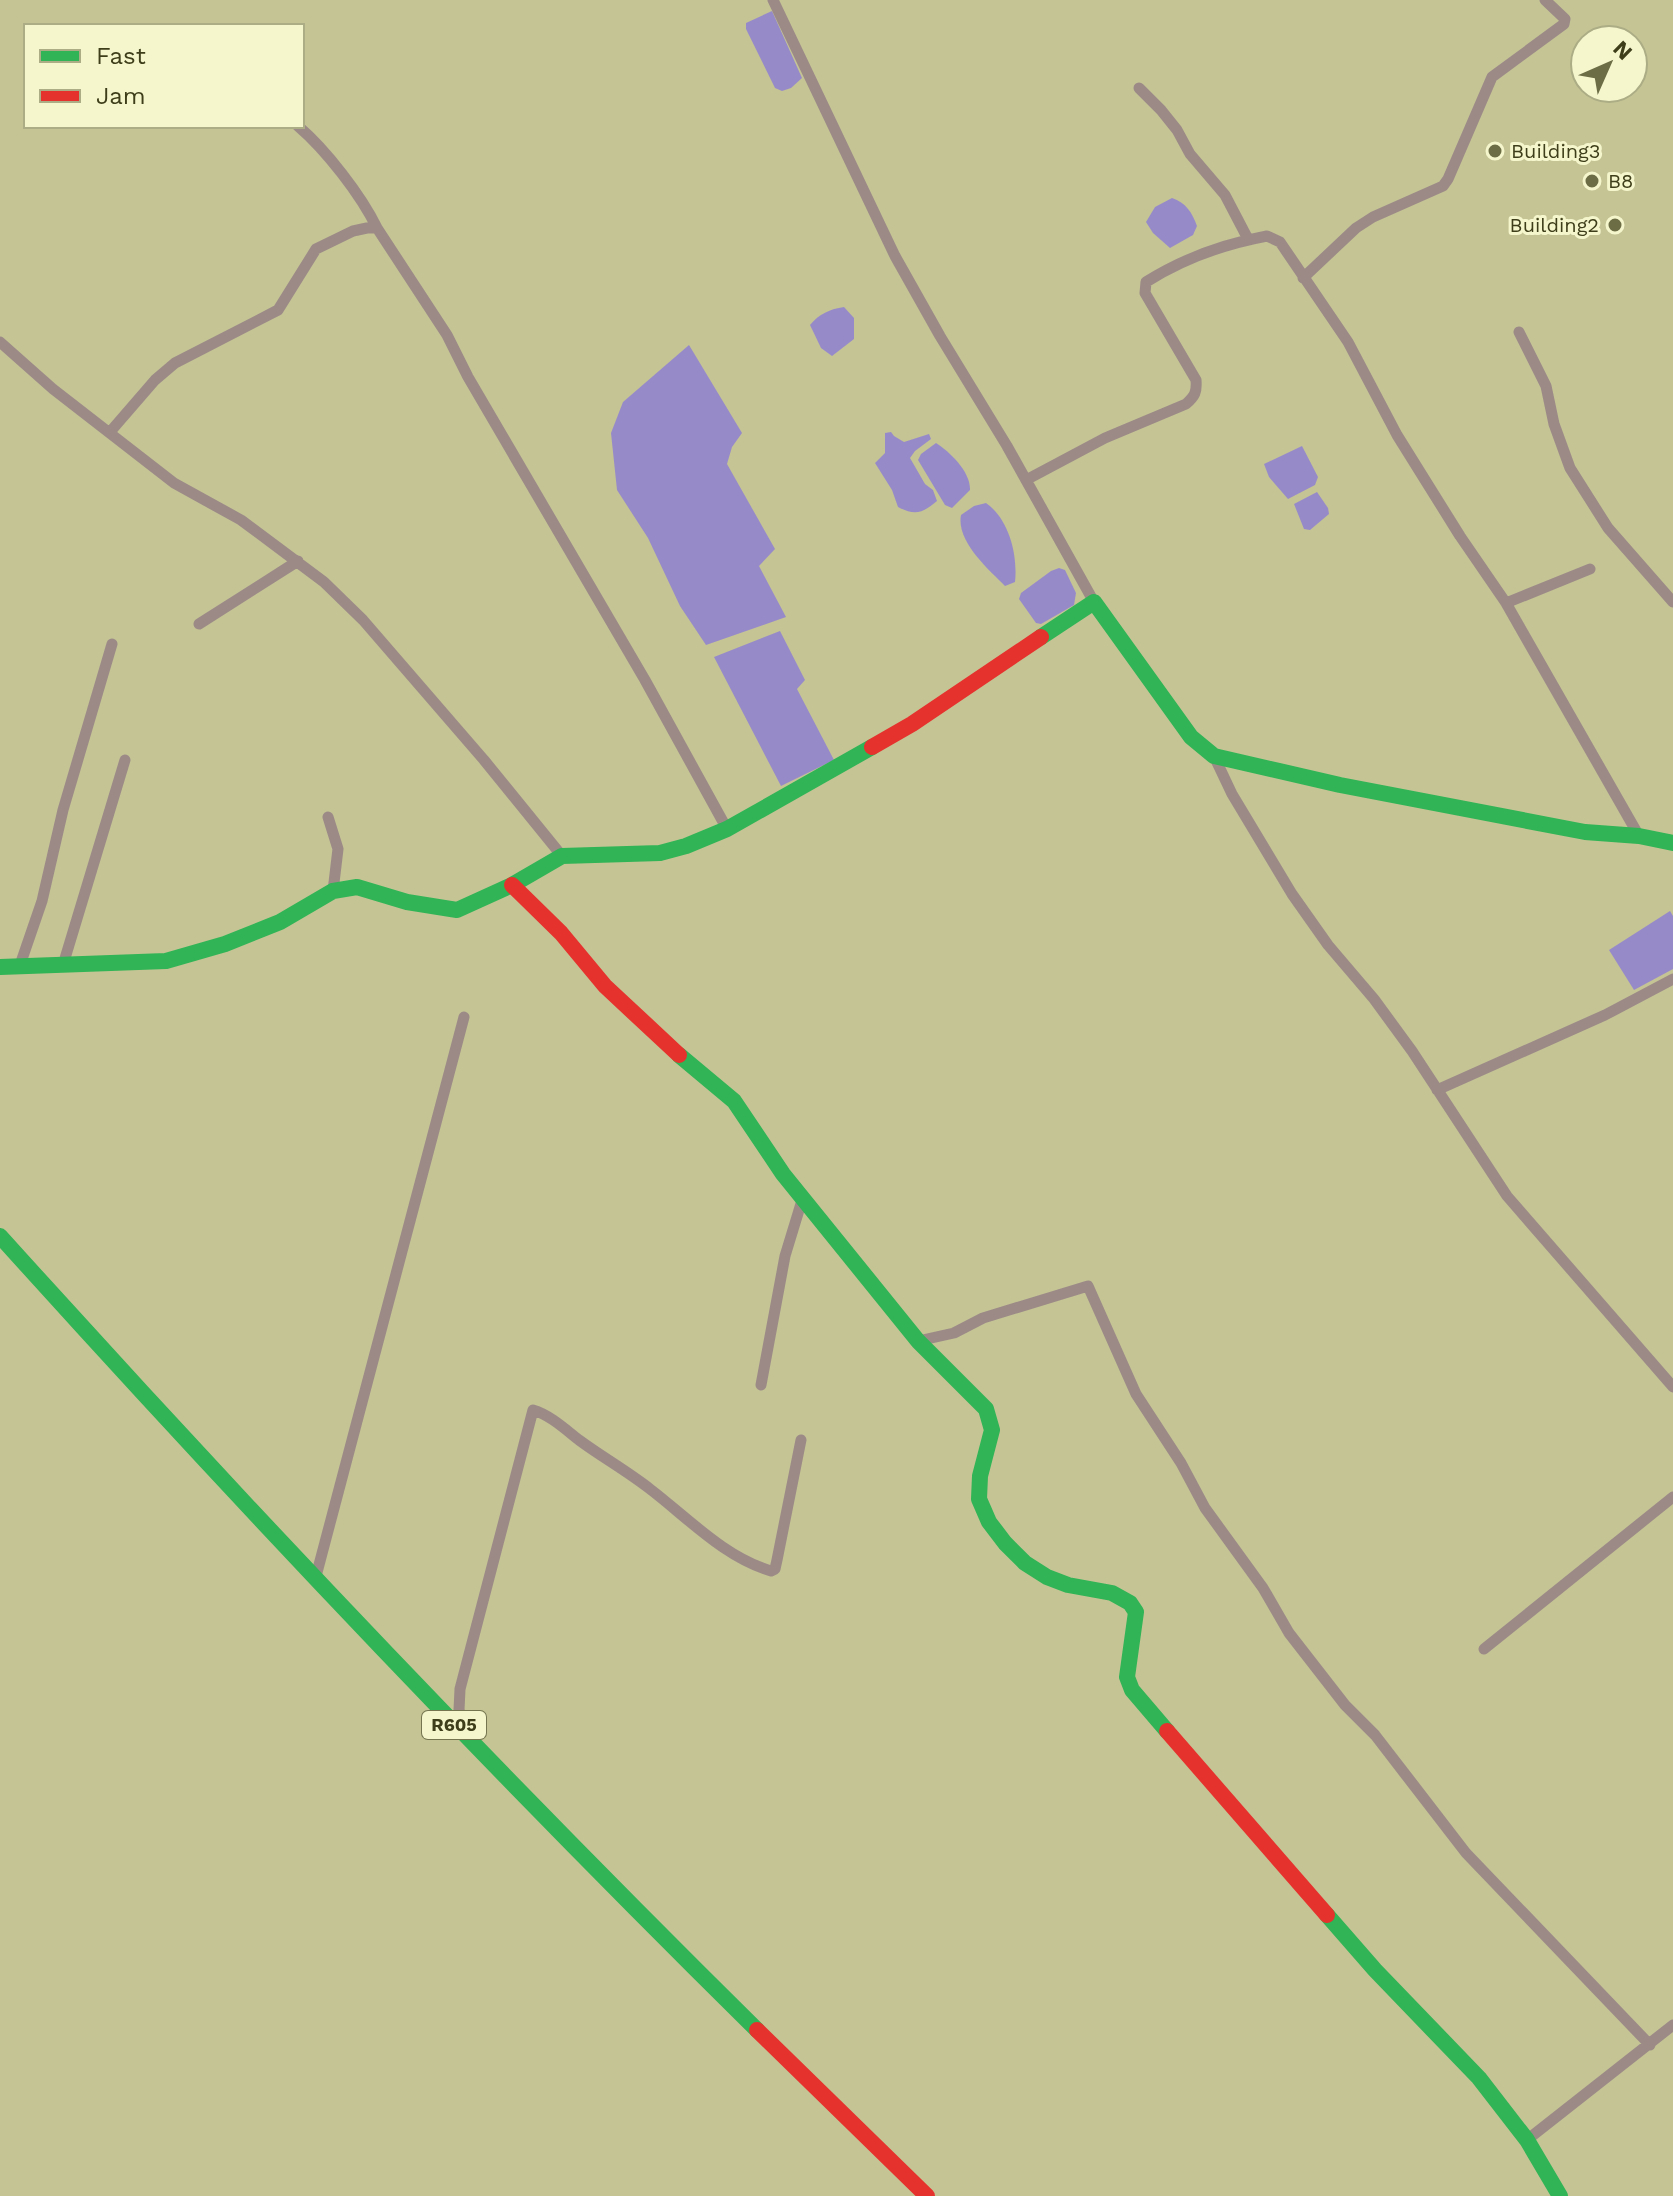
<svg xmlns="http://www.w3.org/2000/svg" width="1673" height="2196" font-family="'Work Sans',sans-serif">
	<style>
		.water { fill: #978ac9 }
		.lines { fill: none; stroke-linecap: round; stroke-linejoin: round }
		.street { stroke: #9c8a87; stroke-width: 11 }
		.fast { stroke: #30b455; stroke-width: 16 }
		.jam { stroke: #e5322d; stroke-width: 16 }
		.poi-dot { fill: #6d6d45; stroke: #f5f6cc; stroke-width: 3 }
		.labels { text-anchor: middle; stroke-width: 6; stroke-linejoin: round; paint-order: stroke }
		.shield { fill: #f5f6cc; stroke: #75754f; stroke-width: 2 }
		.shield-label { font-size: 18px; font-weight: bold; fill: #3e3e1a }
		.poi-label { font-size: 20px; fill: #3e3e1a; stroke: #f5f6cc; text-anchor: start }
	</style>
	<rect width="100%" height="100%" fill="#c4c495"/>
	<path class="water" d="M772,11L802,78L791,88L782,91L775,88L746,29V23Z
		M1172,198C1186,203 1192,212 1197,226L1193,235L1170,248L1153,233L1146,222L1155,207Z
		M844,307L854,318V339L832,356L821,348L810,325C819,314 830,309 844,307Z
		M689,345L742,433L732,447L727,464L775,549L759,566L786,617L706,645L680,606L648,538L617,490L611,433L623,402Z
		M891,432L894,436L904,442L929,434L931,439L915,451L910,458L925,484L933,490L937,501C923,513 915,516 898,507L892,490L875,463L885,453V433Z
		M936,443C950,452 971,472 970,490L952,508L945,505L918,460L921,454Z
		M1302,446L1318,477L1315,485L1288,499L1269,477L1264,464Z
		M1317,492L1328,508L1329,514L1310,530L1304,529L1294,504Z
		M986,503C1009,519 1018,555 1015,582L1005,586C988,569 956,541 961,515L974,506Z
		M1059,568L1065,570L1076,593L1074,605L1041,624L1036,623L1019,599L1021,593L1051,571Z
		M780,631L805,680L797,689L834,760L781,786L714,657Z
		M1670,911L1673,916V969L1634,990L1609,950Z"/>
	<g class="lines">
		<path class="street" d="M773,0L895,256L940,336L1007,446L1094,602
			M1139,88L1161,110L1177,130L1190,154L1225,195L1248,239
			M298,126C326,150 361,195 377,228
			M1303,278L1356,228L1373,217L1443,186L1448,179L1492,77L1564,24L1565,19L1545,0
			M1519,332L1546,386L1554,424L1570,468L1608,528L1673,602
			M0,342L53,389L174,483L241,520L324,582L363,620L484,760L562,856
			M110,432L155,380L175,363L278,310L316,249L353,231L367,228H377L447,335L468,377L645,680L727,829
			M1026,480L1105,438L1186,404C1195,396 1197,392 1196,380L1145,293L1146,282C1184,258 1224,244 1267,236L1280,242L1348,342L1397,435L1460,536L1506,603L1639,836
			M1506,603L1590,569
			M199,624L298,561
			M1214,756L1232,794L1292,894L1328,945L1374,999L1412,1051L1507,1196L1673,1387
			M328,817L338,849L333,891
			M20,965L42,901L63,810L112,644
			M63,965L125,760
			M1437,1090L1605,1015L1673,979
			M918,1341L954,1333L983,1318L1088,1286L1136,1394L1181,1463L1205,1508L1263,1588L1289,1633L1345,1705L1375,1735L1466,1853L1650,2045
			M761,1385L785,1256L803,1197
			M315,1580L464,1017
			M1484,1649L1673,1497
			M466,1731L459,1710L460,1689L533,1410C550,1415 565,1429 579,1440C602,1457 627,1471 650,1489C688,1518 724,1557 771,1571L775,1569L777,1560L801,1440
			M1527,2140L1673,2025"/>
		<path class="fast" d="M1041,637L1094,602L1191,737L1214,756L1340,785L1585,832L1639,836L1673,843
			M0,967L166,961L225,944L280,922L333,891L357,887L407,902L457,910L512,885L562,856L660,853L686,846L727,829L872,747
			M679,1055L734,1101L783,1174L918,1341L986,1409L992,1430L980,1476L979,1499L989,1522L1005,1543L1025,1563L1047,1577L1068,1585L1112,1593L1130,1603L1136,1612L1127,1677L1132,1690L1167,1731
			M0,1236C245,1508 497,1773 757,2030
			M1327,1915L1375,1970L1479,2078L1527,2140L1560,2196"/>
		<path class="jam" d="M872,747L912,724L1041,637
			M512,885L561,933L605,986L679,1055
			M1167,1731L1327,1915
			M757,2030L927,2196"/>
	</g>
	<g class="poi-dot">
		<circle cx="1495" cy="151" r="8"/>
		<circle cx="1592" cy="181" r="8"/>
		<circle cx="1615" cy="225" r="8"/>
	</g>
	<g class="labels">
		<rect class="shield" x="422" y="1711" width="64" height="28" rx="6"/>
		<g class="shield-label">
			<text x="454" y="1731">R605</text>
		</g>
		<g class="poi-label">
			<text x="1511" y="158">Building3</text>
			<text x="1608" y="188">B8</text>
			<text x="1599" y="232" text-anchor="end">Building2</text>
		</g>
	</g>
	<rect x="24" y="24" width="280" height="104" fill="#f5f6cc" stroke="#acac85" stroke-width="2"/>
	<rect x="40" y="50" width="40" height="12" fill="#30b455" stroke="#acac85" stroke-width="2"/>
	<text x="96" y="64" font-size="24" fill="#3e3e1a">Fast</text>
	<rect x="40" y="90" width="40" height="12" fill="#e5322d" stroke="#acac85" stroke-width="2"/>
	<text x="96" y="104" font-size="24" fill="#3e3e1a">Jam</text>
	<g transform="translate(1609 64) rotate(45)"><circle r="38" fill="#f5f6cc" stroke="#acac85" stroke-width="2"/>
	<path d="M0-6L14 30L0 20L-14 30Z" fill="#6d6d45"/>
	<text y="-12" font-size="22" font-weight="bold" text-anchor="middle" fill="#3e3e1a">N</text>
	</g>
</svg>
